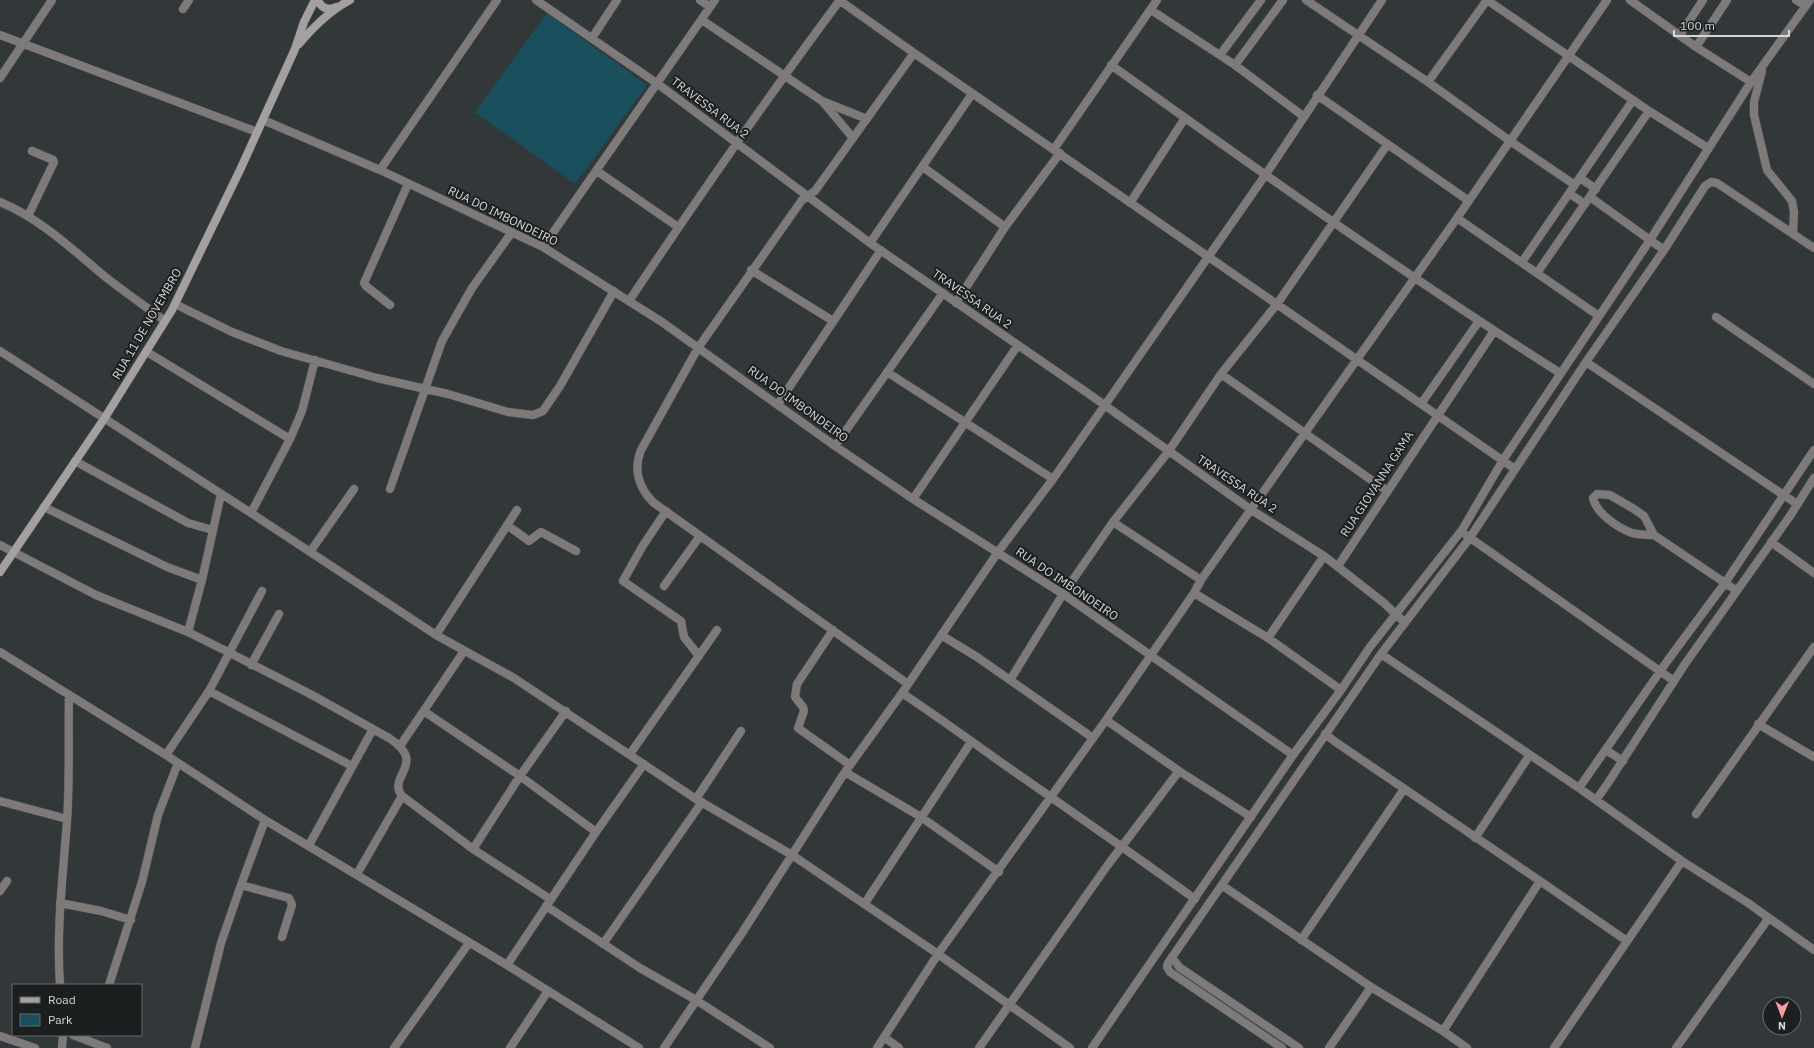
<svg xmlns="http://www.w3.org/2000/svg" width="1814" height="1048" font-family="'IBM Plex Sans',sans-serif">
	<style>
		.green { fill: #1a4f5d }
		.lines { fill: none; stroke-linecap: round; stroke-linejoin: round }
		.minor-casing { stroke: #4f5557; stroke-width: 9 }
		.secondary-casing { stroke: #4f5557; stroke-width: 9 }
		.minor { stroke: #7e7a7a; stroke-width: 8 }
		.secondary { stroke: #a5a0a0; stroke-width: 8 }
		.labels { text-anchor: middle; stroke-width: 4; stroke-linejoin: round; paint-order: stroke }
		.street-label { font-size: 12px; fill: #d4d8d9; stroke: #1c1f20 }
	</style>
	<rect width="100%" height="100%" fill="#32383a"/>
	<path class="green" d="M547,13L647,85L575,184L475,112Z"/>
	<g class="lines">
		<defs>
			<path id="minor" d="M536,0L658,84L870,243L1089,394L1250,509L1324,556L1384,603L1405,623
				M700,0L710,7
				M839,0L914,53L1515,469
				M1306,0L1428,82L1510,141L1575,185
				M1487,0L1649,111L1708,148
				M1630,0L1696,47L1751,82
				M1796,0L1806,6
				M183,9L189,0
				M1151,10L1235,65L1303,116
				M702,20L822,101L867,119
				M0,35L257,132
				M1680,35L1703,0
				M592,38L617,0
				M1696,47L1727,0
				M1220,55L1261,0
				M1111,65C1259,171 1407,276 1560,373
				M1235,65L1283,0
				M1762,71L1754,102V115L1767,170L1792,201L1794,212L1793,233
				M0,78L52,0
				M1428,82L1487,0
				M1317,95L1469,201
				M823,102L853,138
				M263,120L380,170L543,247L662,322L835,446L913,499L1063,594L1293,755
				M1054,149L1157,0
				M923,167L1005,227
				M380,170L497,0
				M597,171L678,227
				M1580,178L1596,189
				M1570,194L1585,204
				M1590,197L1664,250
				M0,202C39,218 71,248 103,275C123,291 145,306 165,321
				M1130,203L1185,118
				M28,216L54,162L53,160L32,151
				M1457,218L1599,316
				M870,243L972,94
				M543,247L715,0
				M1522,262L1633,100
				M751,270L833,321
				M1537,273L1649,111
				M629,301C697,199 767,98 840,0
				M956,303L1005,227L1060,153
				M175,304L232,332L281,351L377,378L448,394L508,412L533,415L543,411L560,386L614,291
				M390,305L366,286L364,283L408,184
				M1716,317L1814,384
				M0,351L251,513L436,635L514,678L696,799L792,855L938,954L1070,1048
				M147,352L290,439
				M1586,362L1797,504
				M887,372L1053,479
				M1221,374L1387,491
				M778,404L881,250
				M1421,404L1479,321
				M835,446L943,293
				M75,461L188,523L213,530
				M390,489L442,341L472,288L512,232
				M913,499L1018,345
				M44,507L167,567L202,580
				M666,511L642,547L623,581L678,619L681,621L684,637L699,656
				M251,513L290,439L302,411L315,360
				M1113,522L1168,452L1221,374L1277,304L1387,145
				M507,525L529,541L541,532L576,551
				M1466,535L1674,681
				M1654,535C1647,535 1640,535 1632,533C1618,528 1596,513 1593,498L1597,494L1610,495L1634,509L1644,516L1654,535L1737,591
				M1771,542L1814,573
				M0,545L96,595L188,632L228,652L312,695L389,738C429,764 386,776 402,796L473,849L550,899
				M310,552L354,489
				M1338,566L1494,331
				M664,586L700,536
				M1194,593L1268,638L1341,690
				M833,630L797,684L795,697L803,707L804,711L798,728L850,765
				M188,632L202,580L221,494
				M436,635L517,510
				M941,635L977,657L1093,738
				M1268,638L1324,556
				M0,652L166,755L265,820L507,965L639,1048
				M1381,654L1579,788L1682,861L1748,903L1814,950
				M251,665L279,614
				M1010,680L1063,594L1113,522L1201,580
				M908,684L654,503C639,489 633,470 641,450L698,348L802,200L815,191L914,53
				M209,691L352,766
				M902,693C935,715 967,738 999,761C1065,807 1130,852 1195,899
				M425,712L520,776L596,832
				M1758,724L1814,757
				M1325,734L1337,743L1540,881L1627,941
				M400,746L464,651
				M1606,750L1623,761
				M630,754L717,630
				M166,755L209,691L262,591
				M1179,771L1251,817
				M845,772L921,817L999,872
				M1579,788L1668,660L1725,583L1814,450
				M696,799L741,731
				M1596,800L1608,783L1685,664L1790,516L1814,478
				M0,801L67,819
				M1696,814L1814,647
				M1475,838L1529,756
				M309,845L373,729
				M473,849L520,776L566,711
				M357,874L402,796
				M241,885L289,898L292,905L282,937
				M1223,886L1371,987L1443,1031L1467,1048
				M0,891L7,881
				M60,903L101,911L131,920
				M865,903L971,742
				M546,906L640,968L696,1000L770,1048
				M1301,940L1404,789
				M603,944L702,802
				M1172,957L1179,967L1299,1048
				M507,965L596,832L644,764
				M60,985C56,930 63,876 67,821C70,779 68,737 69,695
				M109,985L142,882L158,815L178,763
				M1443,1031L1540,881
				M73,1035L107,1048
				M0,1036L35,1048
				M884,1037L899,1048
				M62,1048L63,1035
				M195,1048L221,943L241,885L265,820
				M394,1048L469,943
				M510,1048L548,991
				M664,1048L742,933L845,772L902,693L998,552L1053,479L1105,405L1266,174L1382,0
				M877,1048L938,954L1106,720L1194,593L1201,580L1457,218L1607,0
				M979,1048L1107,866L1179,771L1106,720
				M1092,1048L1293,755L1341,690L1370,647L1462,530L1503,460L1650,240L1751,82L1810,0
				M1282,1048L1170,972L1167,967L1168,963L1381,654L1469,539L1586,362L1664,250L1705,186L1711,182L1717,183L1814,248
				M1329,1048L1371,987
				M1554,1048L1682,861
				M1676,1048L1768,919"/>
			<path id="secondary" d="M318,0C321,8 328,11 336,7
				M299,44C314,26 329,11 350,0
				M0,572L104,419L172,310L240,170L295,49L304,22L315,0"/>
		</defs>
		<use href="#minor" class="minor-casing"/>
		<use href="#secondary" class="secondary-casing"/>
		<use href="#minor" class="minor"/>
		<use href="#secondary" class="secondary"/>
	</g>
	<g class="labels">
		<g class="street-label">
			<text transform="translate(710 108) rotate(37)" y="4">TRAVESSA RUA 2</text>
			<text transform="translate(503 216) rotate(26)" y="4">RUA DO IMBONDEIRO</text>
			<text transform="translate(972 299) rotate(35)" y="4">TRAVESSA RUA 2</text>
			<text transform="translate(147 324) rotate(-60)" y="4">RUA 11 DE NOVEMBRO</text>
			<text transform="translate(798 404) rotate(36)" y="4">RUA DO IMBONDEIRO</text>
			<text transform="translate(1237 484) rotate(34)" y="4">TRAVESSA RUA 2</text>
			<text transform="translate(1377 484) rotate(-57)" y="4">RUA GIOVANNA GAMA</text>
			<text transform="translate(1067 584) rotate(34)" y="4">RUA DO IMBONDEIRO</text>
		</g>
	</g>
	<rect x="12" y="984" width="130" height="52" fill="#1c1f20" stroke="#66696a"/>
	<rect x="20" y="997" width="20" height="6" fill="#a5a0a0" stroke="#66696a"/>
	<text x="48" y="1004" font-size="12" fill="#d4d8d9">Road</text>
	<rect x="20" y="1014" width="20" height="12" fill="#1a4f5d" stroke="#66696a"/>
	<text x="48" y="1024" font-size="12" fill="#d4d8d9">Park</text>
	<g transform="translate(1782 1016) rotate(181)"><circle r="19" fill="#1c1f20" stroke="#66696a"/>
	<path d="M0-3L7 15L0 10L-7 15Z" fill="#f49aa1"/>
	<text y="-6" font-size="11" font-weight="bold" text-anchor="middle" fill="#d4d8d9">N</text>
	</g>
	<path d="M1674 30v6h115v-6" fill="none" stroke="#d4d8d9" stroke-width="2"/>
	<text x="1680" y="30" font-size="12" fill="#d4d8d9" stroke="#1c1f20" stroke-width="3" paint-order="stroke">100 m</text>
</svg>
